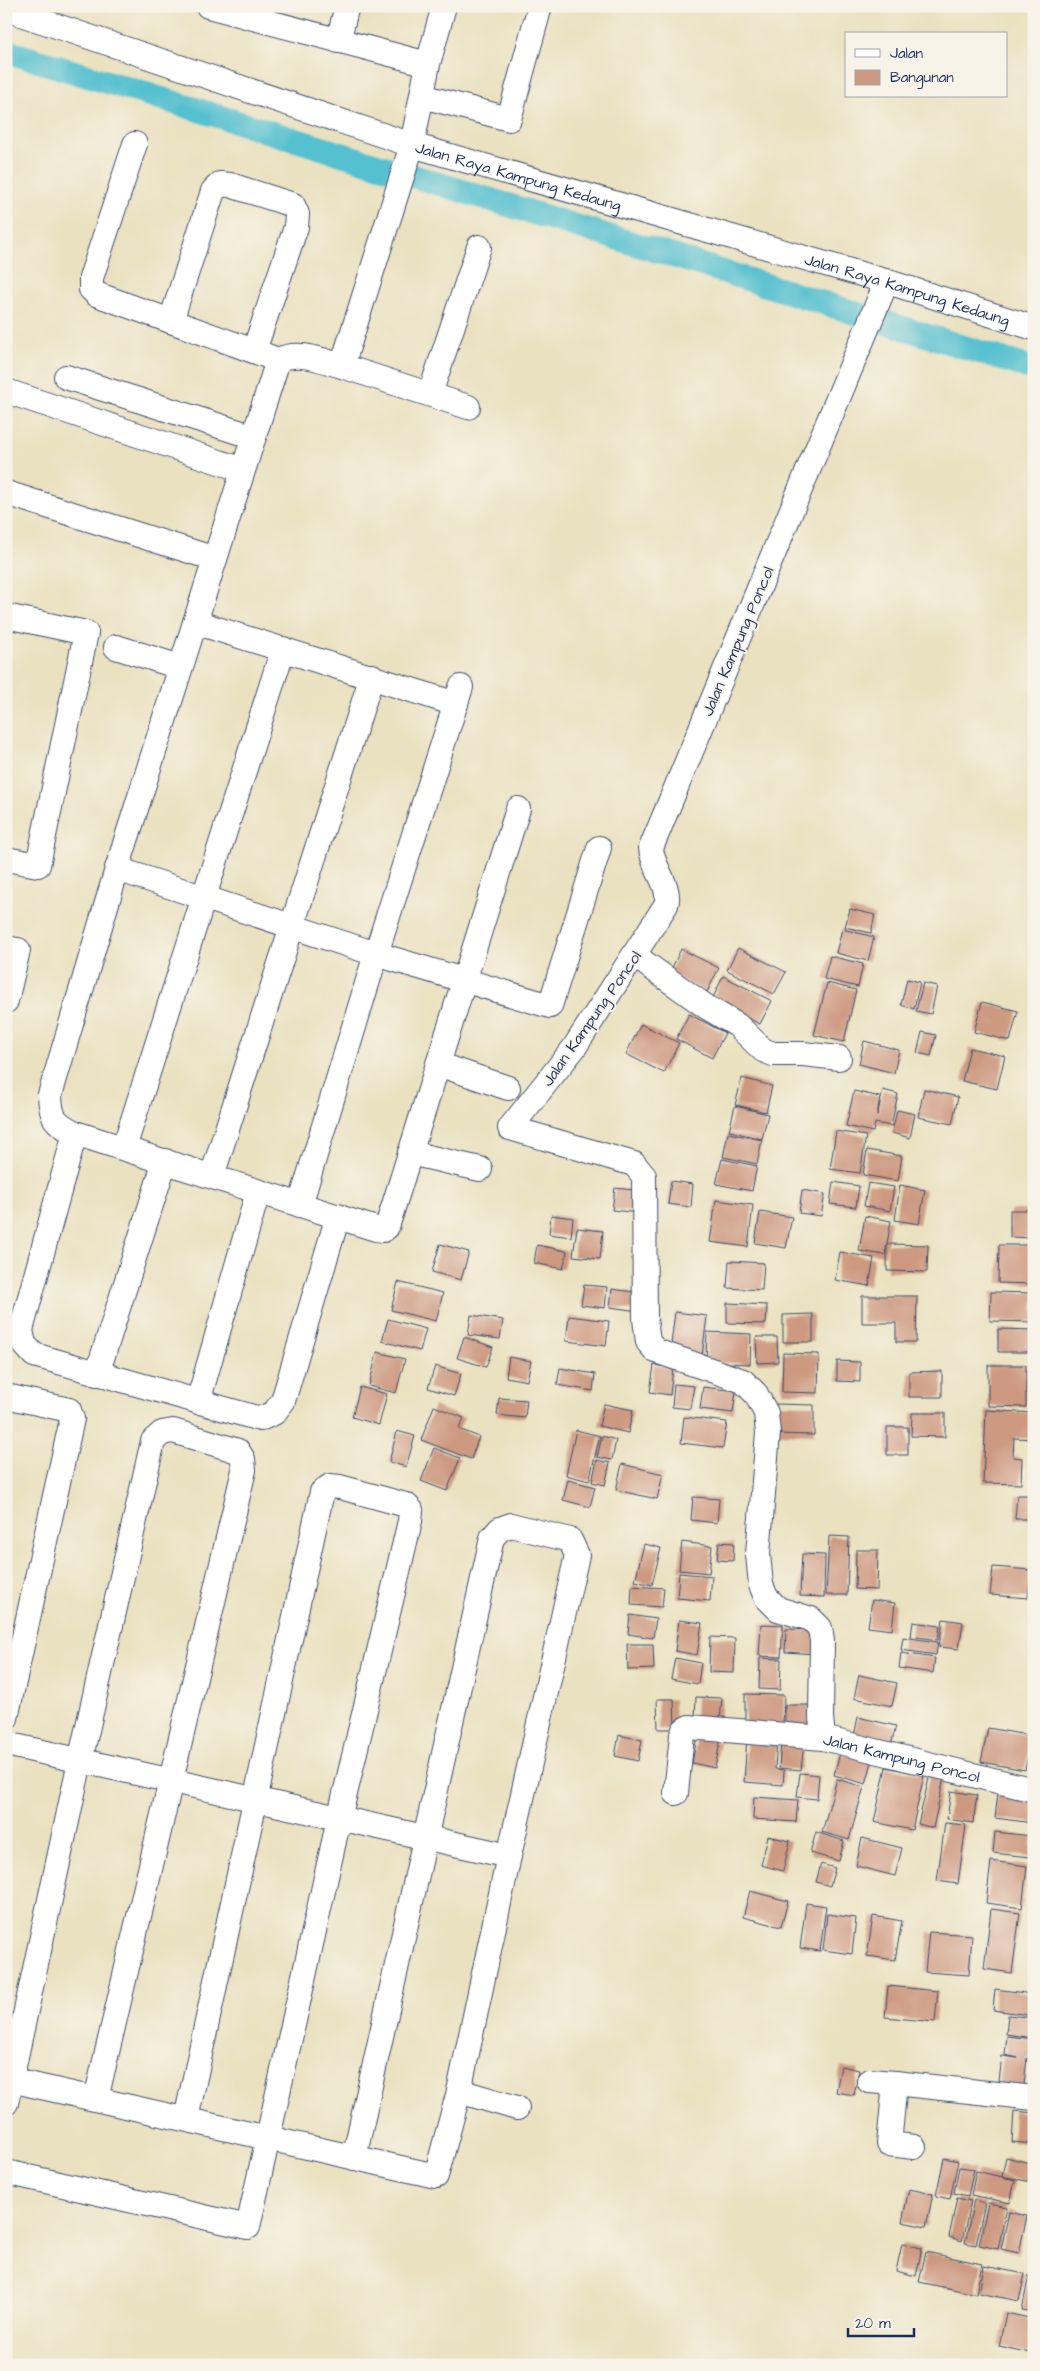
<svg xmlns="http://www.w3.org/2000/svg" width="1040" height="2371" font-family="'Architects Daughter',sans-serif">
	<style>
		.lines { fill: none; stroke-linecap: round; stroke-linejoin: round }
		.canal { stroke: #54c0cf; stroke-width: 24 }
		.building { fill: #cd9980 }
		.minor-casing { stroke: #3a4a6d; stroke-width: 26 }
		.minor { stroke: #fff; stroke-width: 24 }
		.labels { text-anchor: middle; stroke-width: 4; stroke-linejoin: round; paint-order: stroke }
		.street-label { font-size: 16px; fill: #1b2f5e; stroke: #f7f3e8 }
	</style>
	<rect width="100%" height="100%" fill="#f7f3e8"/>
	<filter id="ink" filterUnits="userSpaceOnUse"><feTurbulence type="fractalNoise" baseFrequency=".02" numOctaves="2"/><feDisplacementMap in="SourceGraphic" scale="10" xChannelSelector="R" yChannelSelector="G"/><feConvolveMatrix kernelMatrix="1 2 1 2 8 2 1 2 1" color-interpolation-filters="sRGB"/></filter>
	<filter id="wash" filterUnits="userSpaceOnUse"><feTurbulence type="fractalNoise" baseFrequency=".0096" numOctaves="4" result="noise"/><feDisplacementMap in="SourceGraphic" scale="20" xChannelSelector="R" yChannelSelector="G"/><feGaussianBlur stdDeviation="1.12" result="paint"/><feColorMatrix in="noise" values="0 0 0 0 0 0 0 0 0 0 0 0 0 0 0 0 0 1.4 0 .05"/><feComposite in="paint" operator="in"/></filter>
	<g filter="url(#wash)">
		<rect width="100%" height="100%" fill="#eae1c0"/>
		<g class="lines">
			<path class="canal" d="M6,51L651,249L1034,369"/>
		</g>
		<g id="blocks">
			<path class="building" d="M850,909L875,915L871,933L845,927Z
				M842,929L874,937L868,961L836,953Z
				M738,948L786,972L774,994L727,970Z
				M681,949L719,968L707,992L669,974Z
				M830,956L863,964L858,987L824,979Z
				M723,976L772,1001L760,1024L712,1000Z
				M907,979L920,982L914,1009L901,1005Z
				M827,983L856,990L844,1042L814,1035Z
				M923,983L937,986L931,1014L916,1011Z
				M982,1002L1018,1011L1010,1041L974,1032Z
				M689,1014L725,1033L712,1058L676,1039Z
				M641,1024L679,1043L664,1073L626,1054Z
				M922,1032L936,1035L931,1056L917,1053Z
				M864,1041L899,1050L894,1073L859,1064Z
				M970,1048L1005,1056L997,1089L962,1081Z
				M742,1078L772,1086L766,1112L735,1105Z
				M924,1089L958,1097L952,1124L918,1117Z
				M883,1090L898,1094L891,1126L875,1123L873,1132L846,1126L854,1091L880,1097L877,1116Z
				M735,1106L768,1114L762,1139L729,1131Z
				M897,1110L915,1114L910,1138L892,1133Z
				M836,1131L866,1136L860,1173L830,1169Z
				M728,1133L762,1140L757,1164L723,1157Z
				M867,1150L902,1156L898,1181L863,1175Z
				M722,1159L757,1166L752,1191L716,1184Z
				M671,1181L693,1184L691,1207L668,1204Z
				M833,1182L859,1186L856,1207L830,1204Z
				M868,1183L894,1187L890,1211L864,1206Z
				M900,1185L925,1190L919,1224L895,1220Z
				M615,1188L642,1191L639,1213L612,1210Z
				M802,1190L825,1194L821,1216L799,1213Z
				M716,1200L753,1205L748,1247L710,1242Z
				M1010,1210H1034V1238L1010,1237Z
				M760,1212L792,1217L786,1248L755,1243Z
				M551,1215L573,1218L571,1237L549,1234Z
				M865,1216L891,1221L885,1255L859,1251Z
				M577,1228L603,1231L600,1259L573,1256Z
				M440,1244L469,1252L461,1280L432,1272Z
				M887,1244L928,1245L927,1272L887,1271Z
				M537,1245L567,1251L563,1269L534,1263Z
				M999,1245H1034V1284L998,1283Z
				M840,1252L874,1258L869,1286L835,1280Z
				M729,1261L764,1263L762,1290L727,1288Z
				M398,1282L443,1293L436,1321L391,1310Z
				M584,1285L607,1287L605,1308L581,1305Z
				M612,1289L640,1293L638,1311L610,1307Z
				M991,1292L1034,1293V1322L990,1321Z
				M862,1296H917L916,1342H896V1323H862Z
				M727,1303L767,1305L766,1324L727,1323Z
				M675,1312L707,1316L702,1356L670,1352Z
				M813,1314V1342H783V1315Z
				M471,1315L503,1320L500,1339L468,1335Z
				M569,1316L609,1321L606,1346L566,1341Z
				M388,1319L426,1329L420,1351L382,1341Z
				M998,1329L1034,1330V1352H998Z
				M707,1332L751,1334L750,1364L706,1362Z
				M464,1337L493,1347L486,1367L457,1358Z
				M756,1337H777L778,1362L757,1363Z
				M377,1352L405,1359L396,1393L369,1386Z
				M783,1353L819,1354L818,1393L782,1392Z
				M509,1357L531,1361L527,1381L506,1377Z
				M837,1361L860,1362V1382L837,1381Z
				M654,1365L673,1368L670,1395L650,1392Z
				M988,1365H1026V1407L988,1406Z
				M435,1366L461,1374L454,1396L428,1388Z
				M560,1368L595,1374L593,1391L557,1385Z
				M942,1371V1397H909V1372Z
				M674,1384L694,1386L690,1409L672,1407Z
				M360,1387L387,1394L379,1425L352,1417Z
				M703,1387L736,1391L733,1413L700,1409Z
				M499,1398L527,1400L525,1418L497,1415Z
				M604,1404L633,1410L628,1433L599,1426Z
				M776,1404L814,1405V1435L776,1434Z
				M434,1406L464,1418L459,1429L479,1437L471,1459L421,1440Z
				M986,1410L1034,1413V1439L1014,1438L1013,1457L1022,1458L1021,1484L983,1483Z
				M912,1413H945V1437L911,1436Z
				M684,1417L727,1422L723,1448L681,1443Z
				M887,1427H908V1455H887Z
				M576,1430L600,1436L589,1481L566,1475Z
				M397,1431L415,1436L406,1467L389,1462Z
				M602,1436L616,1440L612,1460L597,1457Z
				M434,1448L460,1458L447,1491L421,1481Z
				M597,1460L610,1463L605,1485L592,1482Z
				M622,1464L663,1474L657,1499L616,1490Z
				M568,1480L595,1487L590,1507L563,1500Z
				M1017,1495H1034V1519H1015Z
				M693,1497L719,1499L717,1523L691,1520Z
				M829,1536L849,1537L847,1595H826Z
				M682,1542L712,1546L709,1573L679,1570Z
				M719,1542L734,1543L733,1561L717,1560Z
				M644,1544L661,1548L652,1585L635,1581Z
				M856,1550H878L877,1590L855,1589Z
				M802,1554L825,1555L824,1597L800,1596Z
				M993,1567L1031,1570L1028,1598L990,1595Z
				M679,1573L712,1576L710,1601L677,1598Z
				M632,1586L664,1588L662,1607L631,1605Z
				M872,1600L895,1603L892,1630L868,1627Z
				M630,1615L656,1619L653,1638L628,1634Z
				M943,1619L963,1622L959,1649L939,1647Z
				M679,1620L702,1623L697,1655L675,1651Z
				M913,1622L940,1626L938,1640L911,1636Z
				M761,1624L783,1625L781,1657L759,1656Z
				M786,1629L816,1630L815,1654L785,1652Z
				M710,1637L735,1638L734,1673L709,1672Z
				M903,1637L938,1642L936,1655L901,1650Z
				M627,1644H653L654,1669L628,1670Z
				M901,1653L935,1658L933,1673L899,1668Z
				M675,1658L701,1663L698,1684L671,1679Z
				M760,1658L781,1659L780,1690L759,1689Z
				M859,1675L897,1683L892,1706L854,1698Z
				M745,1694L784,1695L783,1728L745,1727Z
				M696,1697L722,1698L720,1720L695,1718Z
				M657,1699H674L675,1729H658Z
				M785,1705H811V1733L785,1732Z
				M858,1717L896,1726L891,1745L854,1736Z
				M988,1728L1032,1736L1025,1770L981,1762Z
				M619,1735L642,1740L638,1761L615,1756Z
				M697,1737L720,1742L715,1768L692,1763Z
				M747,1737L777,1739L775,1769L784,1770L783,1785L744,1782Z
				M781,1741L804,1744L801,1770L779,1768Z
				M840,1753L872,1762L866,1784L834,1775Z
				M886,1767L924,1775L912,1830L874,1822Z
				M800,1773L819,1775L817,1799L797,1797Z
				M930,1774L944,1778L933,1828L918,1824Z
				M837,1779L864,1787L849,1840L822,1832Z
				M951,1791L977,1795L973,1823L947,1819Z
				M998,1793L1034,1797L1033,1823L995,1818Z
				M754,1797L798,1800L796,1822L753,1819Z
				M945,1823L966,1825L958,1884L937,1881Z
				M816,1832L844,1841L839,1861L810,1853Z
				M995,1832L1032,1836L1030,1857L993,1853Z
				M768,1836L790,1841L783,1871L761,1865Z
				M862,1838L902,1848L895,1876L856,1866Z
				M991,1861L1027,1866L1022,1908L986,1903Z
				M821,1864L835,1868L830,1886L816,1882Z
				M750,1891L788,1901L781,1927L743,1917Z
				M806,1903L826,1906L820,1951L800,1948Z
				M991,1909L1020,1913L1012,1973L984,1969Z
				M827,1914L856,1918L852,1954L823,1950Z
				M873,1916L902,1921L895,1960L867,1956Z
				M929,1932L972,1935L969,1975L925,1972Z
				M888,1986L938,1991L935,2022L885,2017Z
				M995,1989L1032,1994L1029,2015L993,2010Z
				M1008,2015L1034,2018V2038L1006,2034Z
				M1007,2036L1034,2039L1032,2059L1027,2058L1023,2093L998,2090L1002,2056L1018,2058L1005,2055Z
				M841,2066L859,2070L854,2095L836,2092Z
				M1014,2111L1034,2113V2144L1012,2142Z
				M1006,2157L1034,2164L1031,2182L1002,2176Z
				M944,2158L958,2161L950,2199L936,2196Z
				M959,2167L974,2169L968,2196L954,2193Z
				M976,2171L1015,2180L1010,2203L971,2195Z
				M909,2189L933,2194L926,2227L902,2222Z
				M957,2198L971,2201L962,2241L949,2237Z
				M974,2200L985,2203L976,2245L965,2243Z
				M988,2203L1007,2207L998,2249L979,2245Z
				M1009,2212L1027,2216L1019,2253L1001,2249Z
				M902,2244L922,2248L916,2276L896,2271Z
				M926,2252L982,2264L976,2294L919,2282Z
				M984,2266L1025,2274L1019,2301L979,2293Z
				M1029,2275L1034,2276V2312L1022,2310Z
				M1006,2313L1034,2319V2354L999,2346Z"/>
		</g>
	</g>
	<g filter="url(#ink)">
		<use href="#blocks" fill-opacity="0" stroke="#3a4a6d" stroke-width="1"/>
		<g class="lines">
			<defs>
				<g id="minor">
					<path d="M208,6L428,64"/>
					<path d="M444,6L428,64L412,145L342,366C321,360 299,350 278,360L117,869L50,1095C51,1118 54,1122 75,1133L376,1229L383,1230L387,1227L518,809"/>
					<path id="s1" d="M6,9L412,145L885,281L1034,328"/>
					<path d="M338,41L347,6"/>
					<path d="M422,96L509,119L540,6"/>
					<path d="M135,144L91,278V289L96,294L270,357"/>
					<path id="s2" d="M885,281L881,295L651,848C652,868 672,886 666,905L574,1048L510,1128L634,1164L644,1176L645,1319L648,1342L656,1351L743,1381L756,1394L766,1413L768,1433L758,1554L761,1585L766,1597L778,1609L811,1619L820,1628L822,1641L821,1717L823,1738L1034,1790"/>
					<path d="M171,321L213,191L220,184L230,185L293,205L297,214L296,227L254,351"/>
					<path d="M342,366L468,407"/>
					<path d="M66,377L254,437"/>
					<path d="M6,391L243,470"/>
					<path d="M430,394L479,247"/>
					<path d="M6,493L215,559"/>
					<path d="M6,616L86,633L38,865L6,859"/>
					<path d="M195,622L456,704"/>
					<path d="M116,647L180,667"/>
					<path d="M117,869L376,954L550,1006L599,848"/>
					<path d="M6,948L18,950L6,1001"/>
					<path d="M635,956L708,1008L737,1025L763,1050L773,1054H803L839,1058"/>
					<path d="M438,1064L508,1088"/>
					<path d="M75,1133L21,1330L24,1344L34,1355L260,1419L274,1413L283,1401L338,1216"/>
					<path d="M124,1148L283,649"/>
					<path d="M410,1153L480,1169"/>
					<path d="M212,1176L372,676"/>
					<path d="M300,1205L376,954L461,687"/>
					<path d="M97,1374L165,1161"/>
					<path d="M6,1396L69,1410L72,1419L6,1718"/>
					<path d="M198,1402L258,1192"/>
					<path d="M6,1744L509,1856"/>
					<path d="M676,1793L682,1735L684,1730L689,1727L823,1738"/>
					<path d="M6,2079C150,2111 293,2144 436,2176L459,2091L509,1856L577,1555L570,1540L511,1525L500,1529L492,1538L354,2158"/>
					<path d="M869,2081L895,2083"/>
					<path d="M459,2091L517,2108"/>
					<path d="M6,2103L80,1761L153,1441L162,1433L173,1431L238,1451L243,1459L244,1470L96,2099"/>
					<path d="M914,2147L889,2144L895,2083L1034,2098"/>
					<path d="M6,2172L248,2227L339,1819L410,1521L411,1510L406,1505L340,1487L330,1486L322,1492L186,2119"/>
				</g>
			</defs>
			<use href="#minor" class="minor-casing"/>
			<use href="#minor" class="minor"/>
		</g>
	</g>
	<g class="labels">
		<g class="street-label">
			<text dy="6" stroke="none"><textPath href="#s1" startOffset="539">Jalan Raya Kampung Kedaung</textPath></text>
			<text dy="6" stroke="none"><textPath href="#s1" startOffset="944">Jalan Raya Kampung Kedaung</textPath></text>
			<text transform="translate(737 641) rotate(-67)" y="6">Jalan Kampung Poncol</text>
			<text transform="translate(591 1018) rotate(-55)" y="6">Jalan Kampung Poncol</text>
			<text dy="6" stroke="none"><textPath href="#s2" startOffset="1842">Jalan Kampung Poncol</textPath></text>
		</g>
	</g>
	<rect width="1040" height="2371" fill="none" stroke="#f7f3e8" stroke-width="25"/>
	<rect x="845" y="32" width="162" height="65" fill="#f7f3e8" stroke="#9fa5b1"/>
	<rect x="855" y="49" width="25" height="8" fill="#ffffff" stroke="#9fa5b1"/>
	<text x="890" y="58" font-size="15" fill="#1b2f5e">Jalan</text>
	<rect x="855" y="70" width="25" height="15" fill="#cd9980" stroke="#9fa5b1"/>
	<text x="890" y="82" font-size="15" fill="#1b2f5e">Bangunan</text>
	<path d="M848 2328v8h66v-8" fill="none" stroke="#1b2f5e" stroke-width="2.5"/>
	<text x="855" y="2328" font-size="15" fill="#1b2f5e" stroke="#f7f3e8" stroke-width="4" paint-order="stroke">20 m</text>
</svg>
